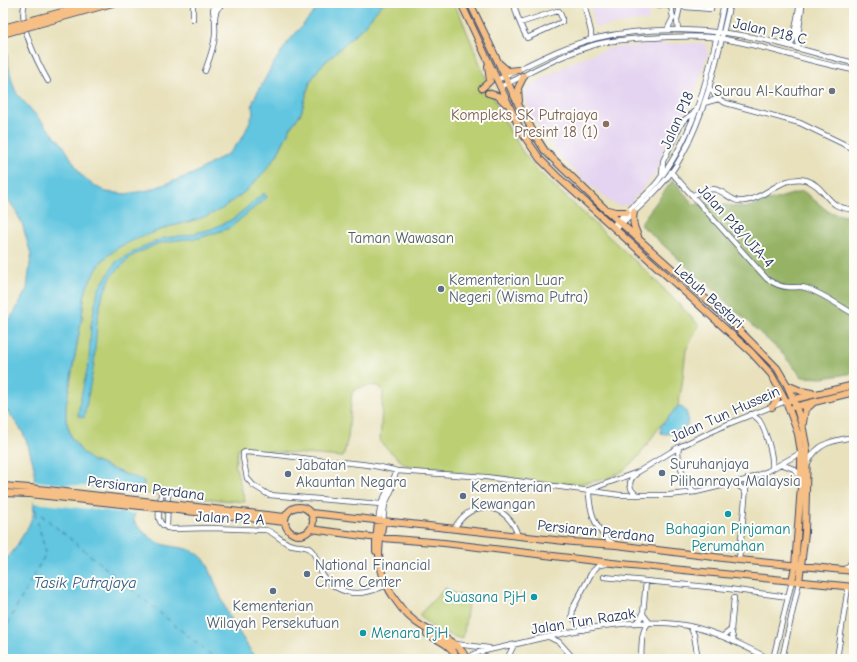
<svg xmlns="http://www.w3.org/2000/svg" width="857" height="662" font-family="'Comic Neue',sans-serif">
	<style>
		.built { fill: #e4d3f1 }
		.green { fill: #bccf73; stroke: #6c7f68 }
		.forest { fill: #95b265; stroke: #587062 }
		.water { fill: #62c6e0; stroke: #3e7a9f }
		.pier { fill: #e8e1bc }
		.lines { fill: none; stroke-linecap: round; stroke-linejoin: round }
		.ferry { stroke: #305c85; stroke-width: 1; stroke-dasharray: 5 4; stroke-linecap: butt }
		.minor-casing { stroke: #3a4a6c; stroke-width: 6 }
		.major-casing { stroke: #3a4a6c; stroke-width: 8 }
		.minor { stroke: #fff; stroke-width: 4.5 }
		.major { stroke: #f5bf86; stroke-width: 6 }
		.major-bridge-casing { stroke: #3a4a6c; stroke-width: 8; stroke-linecap: butt }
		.major-bridge { stroke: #f5bf86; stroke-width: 6 }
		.worship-dot { fill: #6b7280; stroke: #fdfcf7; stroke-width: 1.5 }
		.education-dot { fill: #8d6e63; stroke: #fdfcf7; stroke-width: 1.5 }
		.service-dot { fill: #5c6f8a; stroke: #fdfcf7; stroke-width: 1.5 }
		.culture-dot { fill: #0f9aa8; stroke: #fdfcf7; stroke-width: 1.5 }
		.labels { text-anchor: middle; stroke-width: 4; stroke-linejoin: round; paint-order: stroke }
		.street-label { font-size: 15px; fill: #1b2f5e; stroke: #fdfcf7 }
		.worship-label { font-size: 15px; fill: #5b616d; stroke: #fdfcf7; text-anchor: end }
		.education-label { font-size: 15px; fill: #785e54; stroke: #fdfcf7; text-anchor: end }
		.park-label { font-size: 15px; fill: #4b5f64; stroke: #fdfcf7 }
		.service-label { font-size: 15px; fill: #4e5e75; stroke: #fdfcf7; text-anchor: start }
		.culture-label { font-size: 15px; fill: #0d838f; stroke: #fdfcf7 }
		.water-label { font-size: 16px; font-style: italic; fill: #305c85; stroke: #fdfcf7 }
	</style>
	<rect width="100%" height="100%" fill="#fdfcf7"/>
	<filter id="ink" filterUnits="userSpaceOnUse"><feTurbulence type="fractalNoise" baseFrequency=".025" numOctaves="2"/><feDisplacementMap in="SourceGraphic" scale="8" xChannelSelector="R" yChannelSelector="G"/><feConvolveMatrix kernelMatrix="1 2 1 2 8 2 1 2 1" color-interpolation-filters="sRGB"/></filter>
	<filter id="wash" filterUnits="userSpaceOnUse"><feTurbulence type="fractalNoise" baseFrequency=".012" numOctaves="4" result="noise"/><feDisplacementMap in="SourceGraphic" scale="16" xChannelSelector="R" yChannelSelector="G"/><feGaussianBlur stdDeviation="0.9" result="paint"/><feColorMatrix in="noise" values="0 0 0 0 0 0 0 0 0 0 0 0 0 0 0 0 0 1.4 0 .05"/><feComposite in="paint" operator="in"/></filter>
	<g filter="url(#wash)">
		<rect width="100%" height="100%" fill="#e8e1bc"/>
		<path class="built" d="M590,3H649V20L595,27Z
			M702,43L706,45L708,53L694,95L689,107L678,120L666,142L655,174L629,204L624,205L620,206L615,204L608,200L578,174L560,157L539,129L527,105L525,95L526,90L528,87L571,63L590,55L612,48L647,45Z"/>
		<path class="green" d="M383,3H452L460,15L500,113L522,151L539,172L648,273L699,325L686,350L682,385L678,406L658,429L639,456L623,471L606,479L578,484L551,483L416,468L404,464L380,442L383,391L379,386C370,385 359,386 352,392L348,438L343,457L238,449L235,464L245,502L143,493L144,481L117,471L91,460L82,452L71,437L66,420V405L82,317L84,298L88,284L102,261L117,248L134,240L168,227L192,221L277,155L291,127L301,113L310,82L319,68L364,26Z
			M445,588L456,594L469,597L463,639C446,635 430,628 419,615Z"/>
		<path class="forest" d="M673,180L693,204L714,203L745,208L803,191L829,212L854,218V373L823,378L802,377L780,351L640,224Z"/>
		<path class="water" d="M322,3H383L364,26L319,68L310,82L301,113L291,127L277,155L267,169L247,190L222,209L207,216L192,221L168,227L134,240L117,248L102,261L88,284L84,298L82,317L66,405V420L71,437L82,452L91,460L117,471L144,481V484L137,489L134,522C141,529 148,537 157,542C177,551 192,543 207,563L228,615L256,659H3V562L14,550L29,525L33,515L35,492L34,467L28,445L22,431L3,405V327L14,313L27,289L31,255L22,223L14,208L3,193V27L5,29C6,49 8,76 17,94L63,145L81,175L95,186L106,192L126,194L149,190L193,174L229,153L237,144L243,137L253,114L252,106L254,99L272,66L288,42Z
			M264,193L267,197L230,228L200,238L177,240L157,244L132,256L112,275L102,297L97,322L94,364L84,418L78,416L80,401L89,361L91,325L98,290L116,262L142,247L164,238L188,235L211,229L233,219Z
			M678,406C687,408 689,417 687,425C681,431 669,436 661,433V426Z
			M297,656L307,659H271L282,657Z"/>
		<path class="pier" d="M34,481L137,492L135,514L34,503Z"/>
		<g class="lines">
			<path class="ferry" d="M34,509L216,659
				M3,632L46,553L34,509"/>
		</g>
	</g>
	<g filter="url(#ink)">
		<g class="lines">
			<defs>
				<path id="minor" d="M25,3C17,24 38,63 48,81
					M193,3V19
					M514,3C516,15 521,27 527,38L562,22V18L559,11H557L520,23
					M584,3L591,32V40
					M656,3L659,5L711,9L712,3
					M214,17L213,10L216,3
					M667,30L673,18L671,6
					M678,30L677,20L680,6
					M785,45L791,43L793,40L800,3
					M798,49V36L802,7
					M205,71C209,60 214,48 215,35C216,27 213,17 217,10C219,6 221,5 224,3
					M497,80C529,65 562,46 597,38C648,26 715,28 766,40C795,47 824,56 854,63
					M500,87C530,73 562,54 594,45C609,40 632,39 648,38C671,37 695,35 718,38C764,45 808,62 854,70
					M709,87L718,99L726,103L800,123L854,149
					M704,103L718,99
					M671,172L767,279C773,283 780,287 788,287C794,288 800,286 806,288C824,294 838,305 854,314
					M662,176L663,161L679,128L683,121L696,111
					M693,195C699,193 706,189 713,189C725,190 731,203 744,201C766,199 780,175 806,180C820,184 826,199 836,205C841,208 848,209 854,210
					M613,226C627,210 645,198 658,181C698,130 711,65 724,3
					M616,229C639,207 666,185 681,157C707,111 718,54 730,3
					M751,414C754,416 757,418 759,420C766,431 774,457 772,469
					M679,448C676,456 684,482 690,488C692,490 694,491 696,492
					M808,463C816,443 834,440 854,437
					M781,464L794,469L801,477
					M636,474C628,480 628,489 637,495
					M735,483L743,489L745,493
					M591,489L638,472L679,447L700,437L728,424L786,401
					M589,490C589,511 596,533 614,544
					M381,504L269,495L253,485L247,478L243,458V453L245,452C269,453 293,457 318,460C344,463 371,463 397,471L486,477L620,495H669L696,492L746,480L768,471L804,451
					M378,521L381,504L397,471
					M383,521L385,504L392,489
					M167,528L168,496L165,492L161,494C160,509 152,525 172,529L211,528L266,530C275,533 281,541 289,544C296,547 305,545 310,549C317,555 318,566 322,574C328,585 345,594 358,593C368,593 378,589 387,585
					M454,529C471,497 508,502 518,536
					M739,560L747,479
					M842,570C851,566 852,562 854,553
					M604,577L729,589L788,597
					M643,614L646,581
					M635,623L639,620L643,614L649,622C640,632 642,647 641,659
					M690,626L694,635L698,659
					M583,630L572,617L573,608L592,572L599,565L606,564
					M731,630L734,598
					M720,636H723L731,630L734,642
					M549,637L559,642L574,659
					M455,644L489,648
					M468,659L474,654L480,652C545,639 622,613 689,626C717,632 744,646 770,659
					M509,659V655L514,645
					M773,659L792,581
					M782,659L799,582
					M837,659L848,587"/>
				<path id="major" d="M461,3L522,133L540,159L559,178L751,352L771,374L786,401L798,434L801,452V486L795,566L792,581
					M470,3L519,106L536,137L545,151L605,209L725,316L777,368L787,385L796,406L803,429L807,450L805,533L799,582
					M36,19L95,3
					M38,24L113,3
					M500,64L508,71L518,70
					M482,88L490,81L488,66
					M488,93L498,96L505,103
					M519,101L518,88L524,76
					M608,210L615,212H627
					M634,212C632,222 634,227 638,236
					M787,385L801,391L812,393
					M791,400L854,385
					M772,407L777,399L778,388
					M794,407L854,392
					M803,423L805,410L812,404
					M3,486L30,488
					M3,493L29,494
					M285 521a14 14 0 1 1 28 0a14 14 0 1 1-28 0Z
					M223,510L285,517
					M311,513L573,542L616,545L739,560L854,571
					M223,515L284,522
					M383,521C381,535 377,550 380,564C384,587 402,615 423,627C436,635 462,643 466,659
					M311,529L370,537L444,543L612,563L854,587
					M376,551V542L378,521
					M427,634C438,640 454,646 457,659"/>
			</defs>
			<use href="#minor" class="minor-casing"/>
			<use href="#major" class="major-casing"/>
			<use href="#minor" class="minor"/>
			<use href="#major" class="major"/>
			<defs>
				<path id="major-bridge" d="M3,28L36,19
					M3,34L38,24
					M30,488L223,510
					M29,494L223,515"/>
			</defs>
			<use href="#major-bridge" class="major-bridge-casing"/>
			<use href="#major-bridge" class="major-bridge"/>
		</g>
	</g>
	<circle class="worship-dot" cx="832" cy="91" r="4"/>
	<circle class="education-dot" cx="606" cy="124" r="4"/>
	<g class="service-dot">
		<circle cx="441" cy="289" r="4"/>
		<circle cx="662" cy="473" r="4"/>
		<circle cx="288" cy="474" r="4"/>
		<circle cx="463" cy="496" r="4"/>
		<circle cx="307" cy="574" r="4"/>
		<circle cx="273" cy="591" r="4"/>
	</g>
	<g class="culture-dot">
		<circle cx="728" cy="514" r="4"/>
		<circle cx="534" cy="597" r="4"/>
		<circle cx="363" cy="633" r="4"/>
	</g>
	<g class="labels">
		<g class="street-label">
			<text transform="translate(770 31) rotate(13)" y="5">Jalan P18 C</text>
			<text transform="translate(677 120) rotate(-66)" y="5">Jalan P18</text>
			<text transform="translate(736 226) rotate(48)" y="5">Jalan P18/UIA-4</text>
			<text transform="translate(709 296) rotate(42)" y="5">Lebuh Bestari</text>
			<text transform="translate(725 414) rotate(-24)" y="5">Jalan Tun Hussein</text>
			<text transform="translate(146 488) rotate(7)" y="5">Persiaran Perdana</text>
			<text transform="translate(230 518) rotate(3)" y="5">Jalan P2 A</text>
			<text transform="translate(596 531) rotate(6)" y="5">Persiaran Perdana</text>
			<text transform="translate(583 621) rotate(-9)" y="5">Jalan Tun Razak</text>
		</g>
		<g class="worship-label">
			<text x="824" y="96">Surau Al-Kauthar</text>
		</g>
		<g class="education-label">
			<text x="598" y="120">Kompleks SK Putrajaya<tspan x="598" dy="17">Presint 18 (1)</tspan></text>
		</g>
		<g class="park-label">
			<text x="401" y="243">Taman Wawasan</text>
		</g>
		<g class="service-label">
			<text x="449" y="285">Kementerian Luar<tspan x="449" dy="17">Negeri (Wisma Putra)</tspan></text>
			<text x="670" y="469">Suruhanjaya<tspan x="670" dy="17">Pilihanraya Malaysia</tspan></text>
			<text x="296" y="470">Jabatan<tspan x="296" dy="17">Akauntan Negara</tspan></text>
			<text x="471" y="492">Kementerian<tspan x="471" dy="17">Kewangan</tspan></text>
			<text x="315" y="570">National Financial<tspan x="315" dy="17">Crime Center</tspan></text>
			<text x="273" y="611" text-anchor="middle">Kementerian<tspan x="273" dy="17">Wilayah Persekutuan</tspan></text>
		</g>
		<g class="culture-label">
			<text x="728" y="534">Bahagian Pinjaman<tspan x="728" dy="17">Perumahan</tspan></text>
			<text x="526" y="602" text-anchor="end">Suasana PjH</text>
			<text x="371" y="638" text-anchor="start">Menara PjH</text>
		</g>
		<g class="water-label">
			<text x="85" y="588">Tasik Putrajaya</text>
		</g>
	</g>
	<rect width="857" height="662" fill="none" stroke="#fdfcf7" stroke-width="16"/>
</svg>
